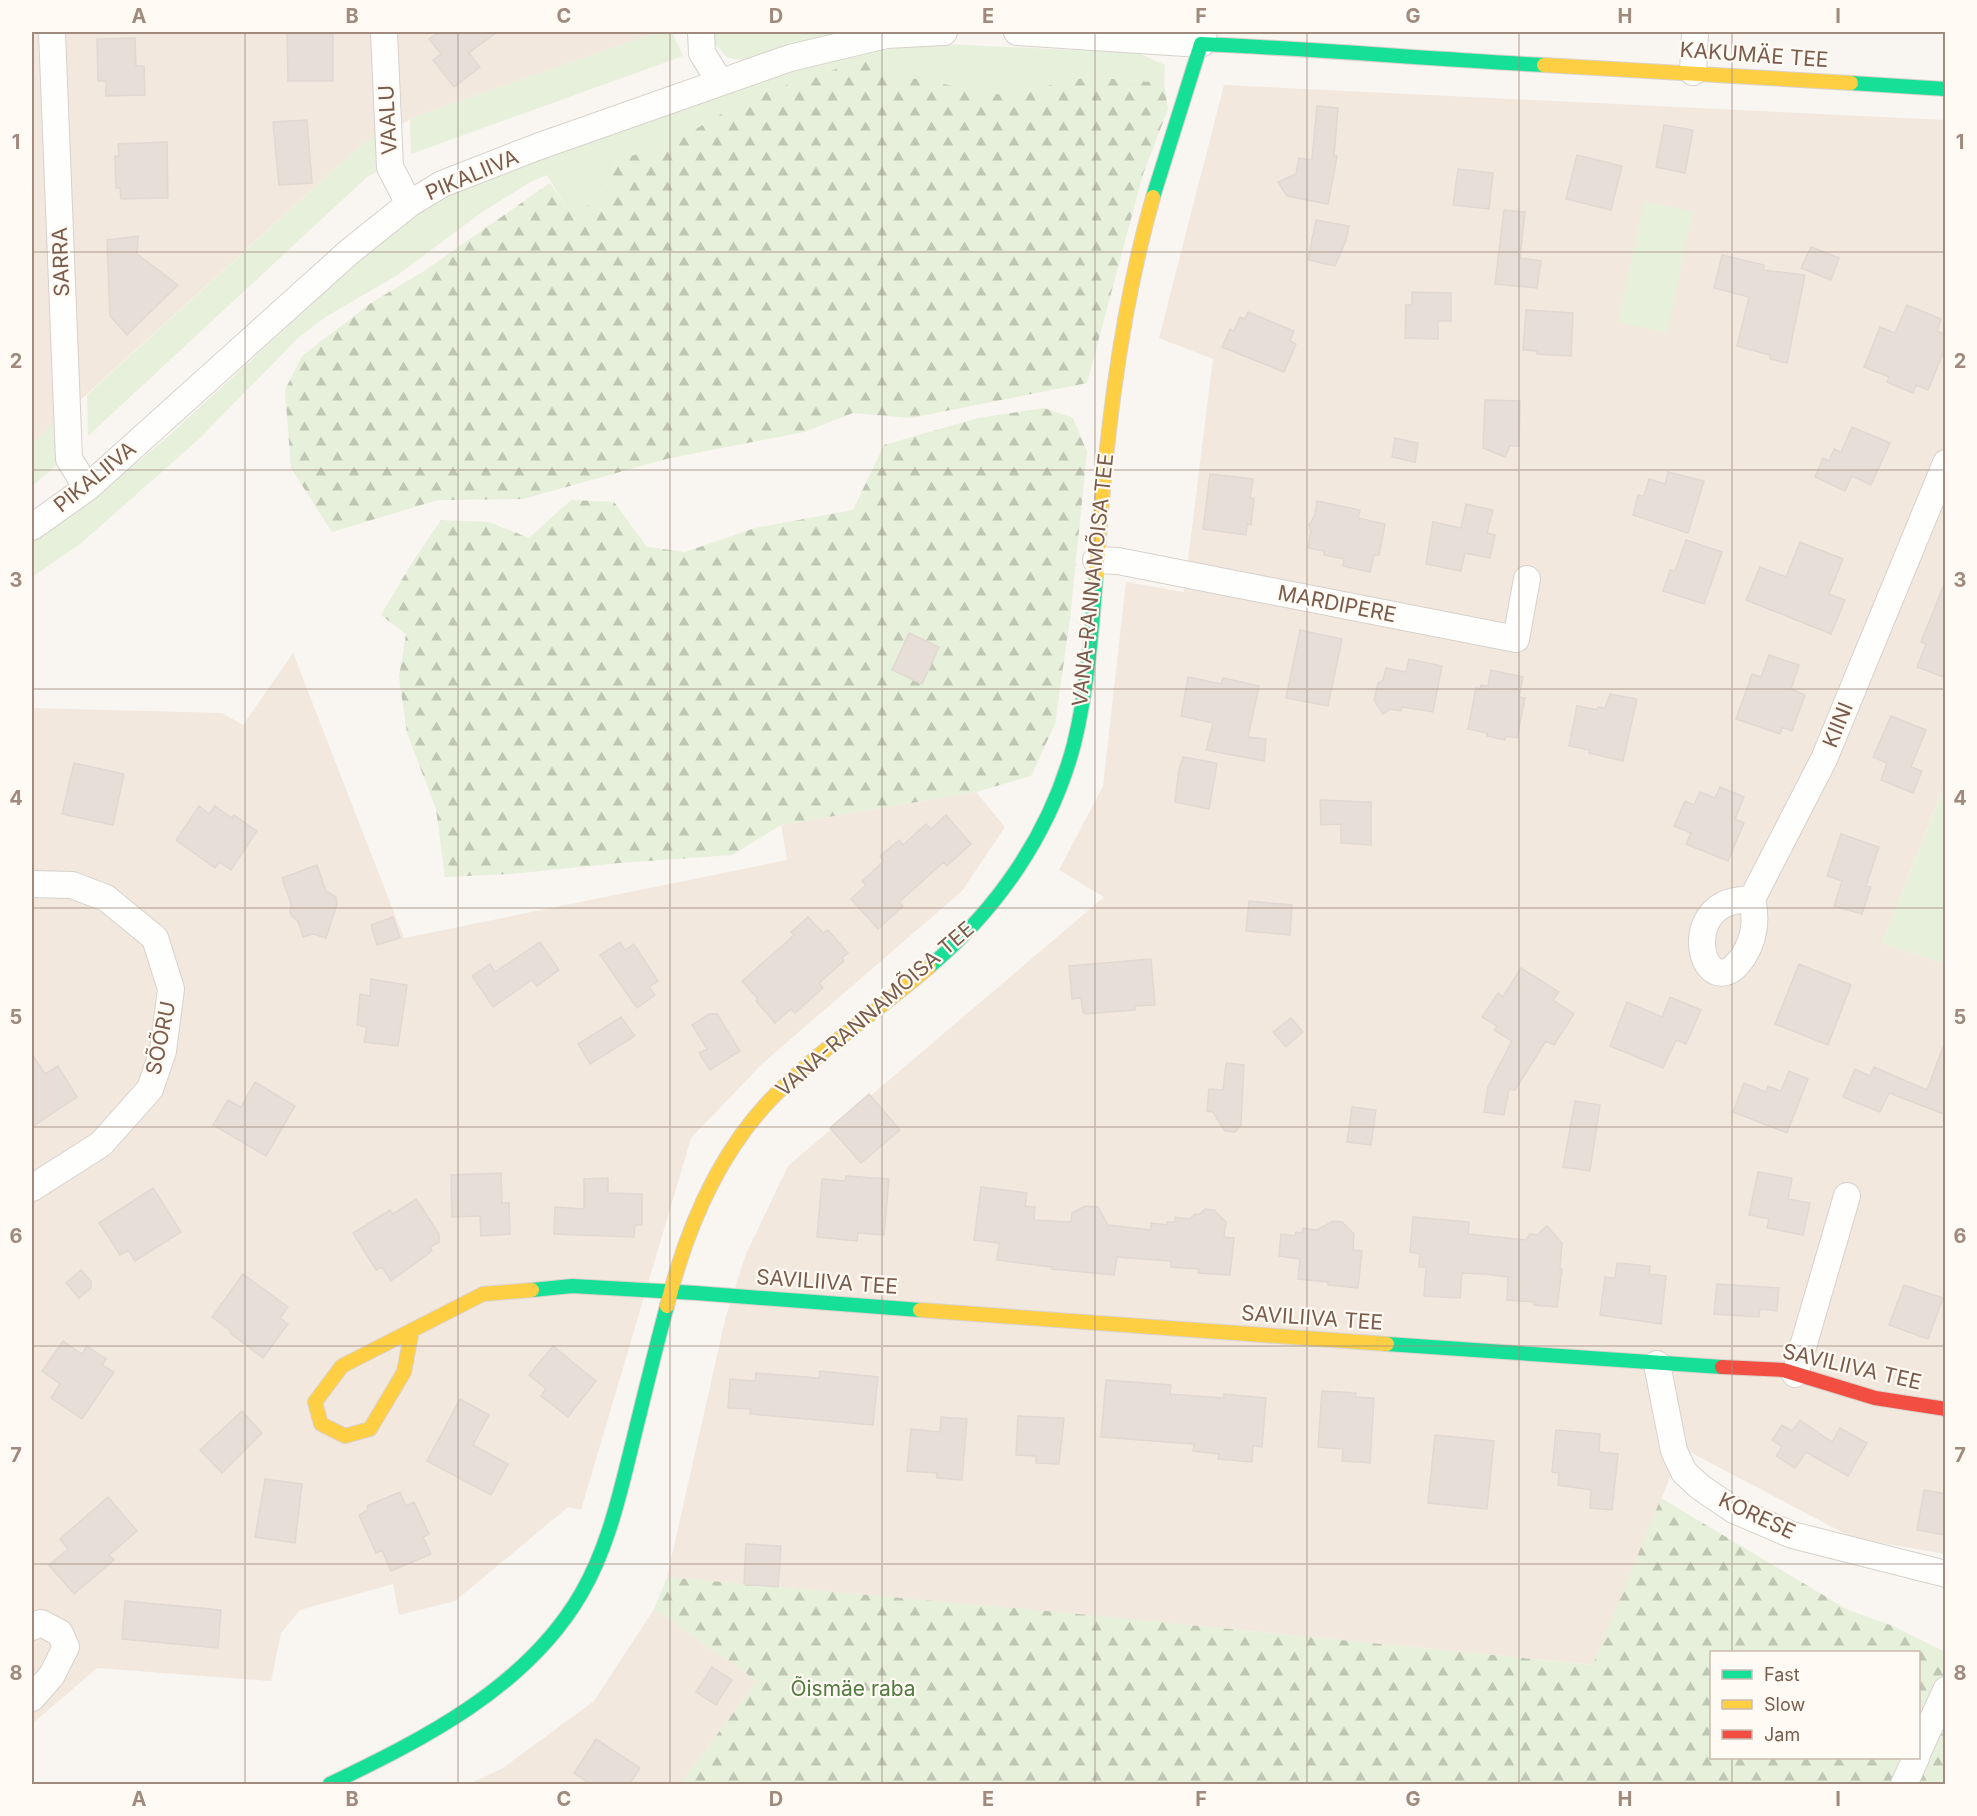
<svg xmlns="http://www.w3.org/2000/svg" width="1977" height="1816" font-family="Inter,sans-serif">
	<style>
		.residential { fill: #f2e8de }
		.green { fill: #e7f0db }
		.forest { fill: url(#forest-firs); fill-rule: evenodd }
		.building { fill: #e6ded7; stroke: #e2d8d2; stroke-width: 1.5 }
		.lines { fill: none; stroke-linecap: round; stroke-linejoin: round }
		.street-casing { stroke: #d7d1cb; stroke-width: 28 }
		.fast-casing { stroke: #d9d2cb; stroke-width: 16 }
		.slow-casing { stroke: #d9d2cb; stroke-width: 16 }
		.jam-casing { stroke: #d9d2cb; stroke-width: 16 }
		.street { stroke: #fefefd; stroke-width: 26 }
		.fast { stroke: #16e098; stroke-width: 14 }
		.slow { stroke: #ffcf43; stroke-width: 14 }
		.jam { stroke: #f24e42; stroke-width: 14 }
		.grid { fill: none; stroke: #9f8a7d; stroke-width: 1.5; stroke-opacity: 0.55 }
		.labels { text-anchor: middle; stroke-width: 4.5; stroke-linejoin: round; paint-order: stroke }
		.street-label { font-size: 21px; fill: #7a5c4d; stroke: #fffaf3 }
		.park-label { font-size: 21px; fill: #537a41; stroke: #fffaf3 }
		.neatline { fill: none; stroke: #9f8a7d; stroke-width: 2 }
		.grid-label { font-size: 20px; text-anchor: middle; font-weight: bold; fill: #9f8a7d }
	</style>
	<defs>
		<pattern id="forest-firs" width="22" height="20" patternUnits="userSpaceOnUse" patternTransform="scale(1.5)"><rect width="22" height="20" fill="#e7f0db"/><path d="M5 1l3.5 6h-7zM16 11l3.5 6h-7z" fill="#c0c6b4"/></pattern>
	</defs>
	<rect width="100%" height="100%" fill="#f9f5f0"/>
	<path class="residential" d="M32,32H657L417,116L361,145L32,444Z
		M1224,85L1945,120V784L1882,943L1945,964V1554L1853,1538L1682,1448L1594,1665L1261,1632L667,1577L726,1316L746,1254L788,1166L1104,897L1059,870L1103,786L1126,582L1184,592L1213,359L1159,338Z
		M293,653L404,938L787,860L781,825L976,792L1005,827L962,891L763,1063L691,1138L581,1510L568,1507L455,1601L399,1615L393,1584L300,1610L281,1633L271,1681L97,1668L32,1724V708L222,713L243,725Z
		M654,1609L757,1681L680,1784H469L503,1768L594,1701Z"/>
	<path class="green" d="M657,32H672L683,56L411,154L410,119L417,116Z
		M710,32H853L751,61L728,58L713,42Z
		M944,44L1138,53L1165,65L1164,83L1088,77L1003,95L900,76L873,57L750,97L667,146L616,160L602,203L567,209L547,175L532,181L482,212L396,276L327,316L299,337L199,439L80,544L32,577V542L49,532L102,491L164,440L380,242L419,211L463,188L604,135L771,77L868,51Z
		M379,135L380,170L367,177L88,436L87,395L361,145Z
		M1644,201L1693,212L1667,333L1618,322Z
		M56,421L58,464L32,486V444Z
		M1945,785V964L1882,943Z"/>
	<path class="forest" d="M873,57L901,76L1003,95L1088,77L1164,83L1168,109L1143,174L1087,383L910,418L853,413L804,432L670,458L523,499L438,500L332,532L291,468L285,390L302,356L371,303L424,271L550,183L567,209L602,203L616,160L667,146L750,97Z
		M1044,408L1073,418L1087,452L1070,618L1055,724L1031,776L976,792L781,825L732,855L619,863L510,874L445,877L436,809L407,733L399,677L406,634L381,615L410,566L441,520L489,522L529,538L571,500L614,502L647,547L685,552L755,528L853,510L884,445L978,418Z
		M1661,1498L1848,1610L1893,1626L1945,1652V1784H680L757,1681L654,1609L667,1577L1068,1613L1593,1665ZM1712,1652H1918V1758H1712Z"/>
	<path class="building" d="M287,32L333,33V81H288Z
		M439,32H497L469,53L480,67L454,87L433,60L441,54L429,39Z
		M135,38L136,66H144L145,95L106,96V81H98L97,39Z
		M1317,106L1338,108L1334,156H1337L1328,204L1287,196L1278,182L1296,174L1299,158L1312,160Z
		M307,120L312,183L279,185L273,122Z
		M1664,125L1693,130L1685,173L1656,167Z
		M167,142L168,198L121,199L120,188H116L115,156H119L118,144Z
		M1577,155L1622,166L1611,210L1566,199Z
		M1458,169L1493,173L1489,209L1453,205Z
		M1504,210L1525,212L1520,258L1541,261L1537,288L1495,284Z
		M1316,220L1349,226L1346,240L1335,266L1308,260Z
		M138,236L137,254L178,285L127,335L110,316L107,240Z
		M1811,247L1839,258L1831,280L1801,268Z
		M1722,255L1764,265L1763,270L1805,275L1787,363L1770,359V355L1737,346L1749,297L1714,288Z
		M1412,292L1451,293V321H1438V339L1405,338L1406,305H1412Z
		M1907,305L1941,319L1937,331L1946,335V346L1928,390L1916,385L1913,393L1887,382L1889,377L1864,367L1880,327L1895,333Z
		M1526,310L1573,313L1571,356L1537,354V351L1523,350Z
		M1248,312L1294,331L1290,341L1296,344L1284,372L1222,347L1230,329L1234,331L1240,317L1245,319Z
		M1485,400L1520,401L1519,446H1510L1505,457L1483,448Z
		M1852,427L1890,443L1871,485L1852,476L1845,491L1815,477L1823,458L1829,461L1834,449L1841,452Z
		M1395,438L1418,443L1415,462L1392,457Z
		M1668,472L1704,481L1688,533L1633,515L1638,495L1644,496L1649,479L1665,484Z
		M1210,474L1253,479L1250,498H1254L1251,525L1247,524L1246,535L1203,529Z
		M1317,501L1360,510L1358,518L1385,524L1379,555H1374L1370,572L1343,566L1344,559L1324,555V551L1308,548L1311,531L1309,525L1315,515Z
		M1466,504L1493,510L1487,533L1495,535L1490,558L1465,553L1461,571L1426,564L1433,522L1461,528Z
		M1686,540L1722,552L1704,604L1663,591L1670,570L1675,571Z
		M1800,542L1843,559L1829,594L1845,600L1831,634L1746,600L1760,567L1786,577Z
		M1945,582H1946V678L1917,667L1926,644L1921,642Z
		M1300,630L1342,639L1328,706L1286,698Z
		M909,633L939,647L922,684L892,670Z
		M1769,655L1799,665L1791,689L1805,695L1792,731L1782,727L1780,734L1736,719L1752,674L1761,677Z
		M1409,659L1442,666L1433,712L1402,707L1401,711L1390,709L1383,714L1374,700L1378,683L1383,680L1386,668L1406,672Z
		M1491,670L1523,677L1519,697L1525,698L1517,738L1506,736L1505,740L1487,736V733L1468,729L1476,688L1480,689L1481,685L1488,686Z
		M1188,677L1221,684L1223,678L1259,686L1248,737L1266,739L1264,761L1206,750L1213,723L1181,716Z
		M1610,694L1637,699L1623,761L1589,753L1590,750L1569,746L1577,706L1597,710L1598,707L1605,708Z
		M1891,716L1926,730L1911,767L1922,771L1913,793L1881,780L1887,763L1873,757Z
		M1183,757L1217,763L1209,809L1175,802L1179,770Z
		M74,763L124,774L113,825L62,814Z
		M1720,787L1744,797L1735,819L1744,823L1728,861L1686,844L1691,833L1674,826L1685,801L1694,805L1700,792L1715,798Z
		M1320,800L1371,802V845L1341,843V824L1321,825Z
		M199,806L209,814L215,806L232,818L234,815L257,831L231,870L219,862L215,868L176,840Z
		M946,815L971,844L947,866L944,862L899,902L903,906L878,929L851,899L866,885L862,881L884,861L880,856L899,840L903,845L926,824L931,829Z
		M1841,834L1879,847L1866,886L1871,887L1862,914L1834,906L1842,881L1827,876Z
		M317,865L326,891L336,897L337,904L326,938L313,934L303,937L298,921L293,917L290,912L291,904L282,878Z
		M1249,901L1292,905L1290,935L1246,931Z
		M393,917L400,938L377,945L371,925Z
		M808,917L823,933L828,930L848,953L842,958L844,961L819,983L823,988L795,1013L791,1009L775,1023L756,1001L758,999L742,981L781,947L794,935L791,932Z
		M540,942L559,970L537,986L532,980L493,1007L472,976L490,964L495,972Z
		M620,942L625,950L634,944L658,981L649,987L655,995L637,1008L600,955Z
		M1151,959L1155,1005L1135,1006V1010L1085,1014V1011L1083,1012L1081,998L1072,999L1069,966Z
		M1799,964L1851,985L1828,1045L1775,1024Z
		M1521,968L1559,992L1553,1000L1574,1014L1554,1045L1546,1041L1515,1090L1509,1089L1504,1115L1484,1112L1488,1087L1512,1041L1494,1030L1497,1026L1482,1017L1498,993L1503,997Z
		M371,979L407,985L398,1046L364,1042L367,1027L357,1025L360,994L370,996Z
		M1670,997L1701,1010L1686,1044L1676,1040L1663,1068L1610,1046L1627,1002L1662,1017Z
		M709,1014H717L740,1051L710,1070L699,1053L707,1049L692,1025Z
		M621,1017L635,1036L590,1064L578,1044Z
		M1291,1018L1303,1032L1286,1047L1273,1032Z
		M1943,1047H1946V1115L1889,1093L1880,1112L1843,1097L1855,1069L1870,1076L1874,1067L1927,1090Z
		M32,1054L45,1074L58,1066L77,1097L32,1127Z
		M1226,1063L1244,1065L1241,1125L1235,1132L1225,1131L1213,1112L1207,1111L1209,1089L1223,1090Z
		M1789,1071L1808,1079L1787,1133L1733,1112L1744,1083L1766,1092L1768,1086L1781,1091Z
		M255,1082L295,1106L266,1156L213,1125L228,1100L241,1107Z
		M869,1094L900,1130L861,1163L830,1128Z
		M1575,1101L1600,1105L1590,1171L1563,1167Z
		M1352,1107L1376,1110L1371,1145L1347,1142Z
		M1758,1172L1792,1178L1788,1199L1810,1203L1803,1235L1767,1228L1769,1219L1749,1215Z
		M501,1173L502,1203H509L510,1234L481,1236L480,1216L452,1217L451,1175Z
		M846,1176L889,1179L884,1235L858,1233L857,1241L817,1237L822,1179L845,1181Z
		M608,1178V1193L642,1194V1225H635L634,1237L554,1234L555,1207L584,1209V1179Z
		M981,1187L1027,1193L1025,1206L1035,1207L1034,1220L1071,1222L1072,1213L1085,1206L1098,1207L1108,1225L1151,1230V1223L1167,1225V1222H1175V1217L1190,1219L1195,1214H1200L1205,1209L1214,1210L1226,1222L1224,1237L1234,1238L1230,1275L1198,1273L1199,1269L1171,1267V1261L1117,1257L1114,1275L1063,1270L1052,1269V1267L997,1260L999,1243L974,1240Z
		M153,1188L181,1232L135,1261L128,1250L120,1255L99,1223Z
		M416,1199L439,1234V1242L430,1247L432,1251L391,1281L382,1267L376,1270L353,1233L390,1210L393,1214Z
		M1413,1217L1469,1222L1468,1234L1526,1240L1530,1234L1537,1235L1547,1226L1562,1243L1560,1268L1562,1269L1557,1307L1534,1305V1302L1507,1300L1508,1277L1485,1274L1462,1273L1460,1298L1424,1296L1426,1267H1419L1420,1254L1410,1252Z
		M1333,1221L1342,1222L1354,1234L1353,1250L1362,1251L1358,1288L1328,1285V1282L1298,1279L1300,1259L1279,1256L1281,1234L1295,1236L1296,1232L1302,1233L1303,1228L1317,1230Z
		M1617,1263L1650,1266L1649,1274L1666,1276L1661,1324L1600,1315L1605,1277L1615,1278Z
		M81,1270L91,1281V1288L79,1298L66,1283Z
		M243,1274L288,1307L280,1318L288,1324L263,1358L230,1333L231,1331L212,1317Z
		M1717,1284L1779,1288L1777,1311L1760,1309L1759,1317L1714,1314Z
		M1904,1285L1943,1298L1928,1339L1889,1325Z
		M63,1341L82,1354L87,1346L106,1359L102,1365L114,1372L82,1419L51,1398L60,1384L42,1371Z
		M553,1346L596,1381L568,1417L541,1396L546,1389L529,1375Z
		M820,1371L878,1377L873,1425L750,1414L751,1409L728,1408L730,1379L755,1381L756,1373L819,1378Z
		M1106,1380L1171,1385L1170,1394L1224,1398V1394L1266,1398L1262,1447L1253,1446L1252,1462L1218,1459L1219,1454L1193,1451L1194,1444L1101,1437Z
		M1322,1391L1356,1393L1355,1397L1374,1398L1370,1463L1342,1461L1343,1449L1318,1447Z
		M460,1399L489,1415L473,1445L508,1464L491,1495L427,1461Z
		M242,1411L262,1433L222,1473L200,1450Z
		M1018,1416L1064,1418L1059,1464L1036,1463V1456L1016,1455Z
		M941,1417L967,1419L962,1480L937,1478V1473L907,1471L911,1429L940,1432Z
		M1800,1420L1832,1442L1840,1428L1867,1443L1848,1476L1806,1452L1795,1468L1776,1456L1782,1447L1772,1440L1782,1425L1792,1431Z
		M1556,1430L1600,1434L1599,1452L1618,1454L1612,1510L1590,1508L1591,1490L1558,1485L1559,1473L1552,1472Z
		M1435,1435L1494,1441L1487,1509L1428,1503Z
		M265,1479L302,1484L295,1543L255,1537Z
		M1924,1490L1946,1494V1535L1917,1530Z
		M400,1492L406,1506L414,1502L429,1534L423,1537L431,1554L391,1571L382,1550L376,1553L359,1515L368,1510L367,1506Z
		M108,1497L137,1531L109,1555L114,1560L74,1594L49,1565L68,1549L60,1539Z
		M746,1544L781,1546L778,1587L744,1584Z
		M125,1601L221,1610L218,1648L122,1639Z
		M712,1667L732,1680L716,1705L696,1692Z
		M596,1739L640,1768L629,1785H592L574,1773Z"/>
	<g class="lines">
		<defs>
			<path id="street" d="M52,32L69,459L87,488
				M384,32L390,167L409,204
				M701,32L702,53L720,82
				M1017,32L1201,44L1204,32
				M1693,72L1695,32
				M32,527L87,488L349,252L409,204L442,184L537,147L790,58L886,35L944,32
				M1096,560L1118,561L1516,639L1527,579
				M32,884L72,885L106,898L155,938L171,989L163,1051L150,1089L101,1144L32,1188
				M1752,899C1743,900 1733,900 1725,904C1688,921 1701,980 1726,972C1734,970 1739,962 1743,957C1755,938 1757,920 1752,899L1824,759L1946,463
				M1657,1364L1674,1451L1684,1472L1700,1487L1734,1510L1792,1535L1946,1574
				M1795,1374L1847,1196
				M32,1627L41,1623L60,1633L66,1647L52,1675L32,1698
				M1918,1752L1946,1690
				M1904,1784L1916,1758"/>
			<path id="fast" d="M1851,83L1946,89
				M1153,197L1201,44C1316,49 1430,59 1544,65
				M929,967C998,909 1051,832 1074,744C1087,692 1092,630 1096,576
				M532,1290L572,1286L696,1293L920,1310
				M1387,1344L1722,1367
				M330,1784C424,1739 527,1687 581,1594C605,1553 617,1506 628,1461C641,1409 653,1358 667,1306"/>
			<path id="slow" d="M1544,65L1851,83
				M1096,576C1105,448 1118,321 1153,197
				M667,1306C686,1230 718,1153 774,1096C822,1048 878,1011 929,967
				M920,1310L1387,1344
				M412,1330L404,1372L370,1429L345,1436L321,1424L315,1402L342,1366L483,1294L532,1290"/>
			<path id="jam" d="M1722,1367L1783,1370L1875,1398L1946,1409"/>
		</defs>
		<use href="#street" class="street-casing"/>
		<use href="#fast" class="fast-casing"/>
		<use href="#slow" class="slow-casing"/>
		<use href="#jam" class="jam-casing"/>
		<use href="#street" class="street"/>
		<use href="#fast" class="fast"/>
		<use href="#slow" class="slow"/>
		<use href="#jam" class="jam"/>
	</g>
	<path class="grid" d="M245,32V1784M458,32V1784M670,32V1784M882,32V1784M1095,32V1784M1307,32V1784M1519,32V1784M1732,32V1652M32,252H1946M32,470H1946M32,689H1946M32,908H1946M32,1127H1946M32,1346H1946M32,1564H1946M1732,1758V1784"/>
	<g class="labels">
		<g class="street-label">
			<text transform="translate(1754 55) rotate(4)" y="7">KAKUMÄE TEE</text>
			<text transform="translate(388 120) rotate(-93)" y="7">VAALU</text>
			<text transform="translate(472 175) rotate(-23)" y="7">PIKALIIVA</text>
			<text transform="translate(61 262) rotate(-92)" y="7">SARRA</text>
			<text transform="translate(95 477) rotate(-39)" y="7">PIKALIIVA</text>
			<text transform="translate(1093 580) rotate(-84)" y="7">VANA-RANNAMÕISA TEE</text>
			<text transform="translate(1337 604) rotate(11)" y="7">MARDIPERE</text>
			<text transform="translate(1838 725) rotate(-68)" y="7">KIINI</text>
			<text transform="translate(875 1009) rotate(-41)" y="7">VANA-RANNAMÕISA TEE</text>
			<text transform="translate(161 1038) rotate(-78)" y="7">SÕÕRU</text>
			<text transform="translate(827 1282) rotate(4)" y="7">SAVILIIVA TEE</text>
			<text transform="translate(1312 1318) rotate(4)" y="7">SAVILIIVA TEE</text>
			<text transform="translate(1852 1367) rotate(13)" y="7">SAVILIIVA TEE</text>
			<text transform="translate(1757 1516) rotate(25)" y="7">KORESE</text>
		</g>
		<g class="park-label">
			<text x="853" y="1696">Õismäe raba</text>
		</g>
	</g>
	<rect width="1977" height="1816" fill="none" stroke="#fffaf3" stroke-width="66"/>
	<rect x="1710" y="1651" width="210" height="108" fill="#fffaf3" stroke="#cabbb1" stroke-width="1.5"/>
	<rect x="1722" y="1670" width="30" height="9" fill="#16e098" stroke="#cabbb1" stroke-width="1.5"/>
	<text x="1764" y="1681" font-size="18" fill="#7a5c4d">Fast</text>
	<rect x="1722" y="1700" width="30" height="9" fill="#ffcf43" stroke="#cabbb1" stroke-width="1.5"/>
	<text x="1764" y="1711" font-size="18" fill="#7a5c4d">Slow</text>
	<rect x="1722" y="1730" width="30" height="9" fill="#f24e42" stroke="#cabbb1" stroke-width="1.5"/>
	<text x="1764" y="1741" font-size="18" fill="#7a5c4d">Jam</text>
	<rect x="33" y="33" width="1911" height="1750" class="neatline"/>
	<g class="grid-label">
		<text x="139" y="23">A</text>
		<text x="352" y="23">B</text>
		<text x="564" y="23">C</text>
		<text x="776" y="23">D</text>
		<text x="988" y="23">E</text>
		<text x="1201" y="23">F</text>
		<text x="1413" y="23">G</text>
		<text x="1625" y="23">H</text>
		<text x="1838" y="23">I</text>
		<text x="16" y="149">1</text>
		<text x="1960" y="149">1</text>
		<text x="16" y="368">2</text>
		<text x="1960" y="368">2</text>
		<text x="16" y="587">3</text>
		<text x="1960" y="587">3</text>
		<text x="16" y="805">4</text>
		<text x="1960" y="805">4</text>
		<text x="16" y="1024">5</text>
		<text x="1960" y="1024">5</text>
		<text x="16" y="1243">6</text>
		<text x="1960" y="1243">6</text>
		<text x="16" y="1462">7</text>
		<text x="1960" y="1462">7</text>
		<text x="16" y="1680">8</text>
		<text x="1960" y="1680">8</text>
		<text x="139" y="1806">A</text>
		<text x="352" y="1806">B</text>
		<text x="564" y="1806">C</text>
		<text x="776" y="1806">D</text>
		<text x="988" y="1806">E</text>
		<text x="1201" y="1806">F</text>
		<text x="1413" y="1806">G</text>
		<text x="1625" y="1806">H</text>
		<text x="1838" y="1806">I</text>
	</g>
</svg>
